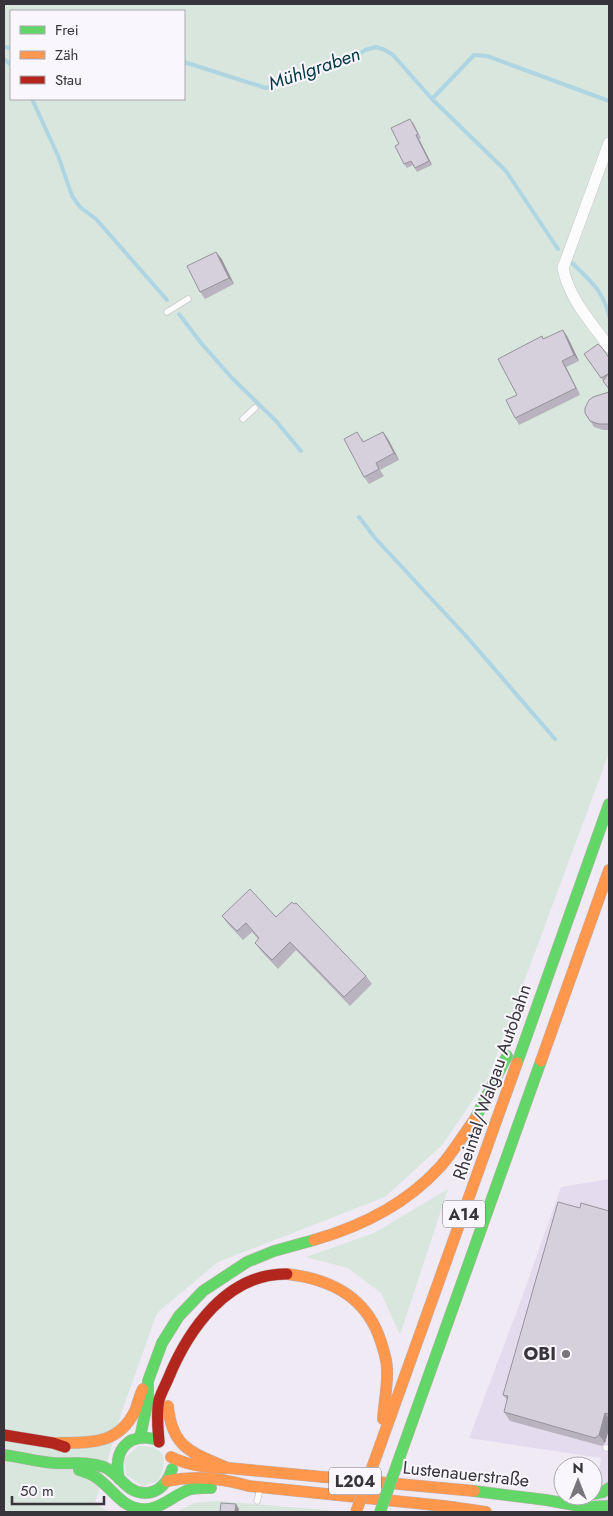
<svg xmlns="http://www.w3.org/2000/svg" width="613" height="1516" font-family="Jost,sans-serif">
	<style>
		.built { fill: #e4dcee }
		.green { fill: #d8e6dd; fill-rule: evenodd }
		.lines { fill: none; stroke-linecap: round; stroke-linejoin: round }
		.stream { stroke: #afd5e2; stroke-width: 4 }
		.lane-casing { stroke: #cbc7ce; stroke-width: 7 }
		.street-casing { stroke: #cbc7ce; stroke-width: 12 }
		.fast-casing { stroke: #bfb0b3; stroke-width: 12 }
		.slow-casing { stroke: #bfb0b3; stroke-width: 12 }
		.jam-casing { stroke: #bfb0b3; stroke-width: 12 }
		.lane { stroke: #fdfcfd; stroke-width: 5.5 }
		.street { stroke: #fdfcfd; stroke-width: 11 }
		.fast { stroke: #63d668; stroke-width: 11 }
		.slow { stroke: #ff974d; stroke-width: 11 }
		.jam { stroke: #b3261e; stroke-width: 11 }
		.fast-bridge-casing { stroke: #bfb0b3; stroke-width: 12; stroke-linecap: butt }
		.slow-bridge-casing { stroke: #bfb0b3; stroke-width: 12; stroke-linecap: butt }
		.fast-bridge { stroke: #63d668; stroke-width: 11 }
		.slow-bridge { stroke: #ff974d; stroke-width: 11 }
		.wall { fill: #b8b3be }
		.shaded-wall { fill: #96929b }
		.building { fill: #d6d0dd; stroke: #96929b }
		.poi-dot { fill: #77747c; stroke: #f9f6fd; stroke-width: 2 }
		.labels { text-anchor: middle; stroke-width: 4; stroke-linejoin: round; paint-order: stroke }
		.shield { fill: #f9f6fd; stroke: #716e75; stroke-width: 1 }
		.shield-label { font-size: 16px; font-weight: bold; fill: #37343b }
		.street-label { font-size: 18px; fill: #37343b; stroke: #f9f6fd }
		.poi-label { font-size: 18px; font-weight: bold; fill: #37343b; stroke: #f9f6fd; text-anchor: end }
		.water-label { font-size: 19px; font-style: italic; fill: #013843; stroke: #f9f6fd }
	</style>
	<rect width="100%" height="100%" fill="#efeaf4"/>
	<path class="built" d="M609,1179V1512H593L601,1458L469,1438L521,1300L561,1187Z"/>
	<path class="green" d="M4,4H609V753L489,1076L443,1144L385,1197L218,1262L157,1313L122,1411L95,1503L109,1512H4ZM11,11H184V99H11Z
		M448,1189L400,1335L381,1293L348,1268L306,1257L374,1233Z
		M138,1446C143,1446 150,1446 154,1448C170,1454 163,1471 158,1481L143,1486L126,1475L124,1459Z
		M219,1501L337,1511V1512H176L194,1503Z"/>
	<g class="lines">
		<path class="stream" d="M4,47L11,48
			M4,59L11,65
			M184,62L266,88L321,70L357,56L365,50L376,47L385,50L393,55L432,99L474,55L487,56L609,101
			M32,99L59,158L72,196L80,207L96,219L167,300
			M432,99L506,171L558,249
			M570,261C588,279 603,289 609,316
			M179,314L201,343L232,378L276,421L301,451
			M359,517L375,538L466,636L555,739"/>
		<defs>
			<path id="lane" d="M167,312L188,299
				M243,419L255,408
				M606,1448H609
				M257,1501L260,1489"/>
			<path id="street" d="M609,143L563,268C569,299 592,323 609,347"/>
			<path id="fast" d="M517,1063L609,804
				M475,1119L507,1056
				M140,1438L148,1399V1381L162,1343L179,1316L203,1291L247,1262L274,1251L314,1240
				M4,1455C21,1457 37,1462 54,1463C70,1464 88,1461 104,1467C120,1474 126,1493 145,1493C159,1493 168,1482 172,1469
				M400,1456L541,1061
				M79,1470C85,1472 92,1474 97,1478C112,1488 121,1507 141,1509C159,1511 172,1496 188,1490C196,1487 203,1488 211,1488
				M119,1479C113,1452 126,1433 154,1439
				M474,1491L546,1500L585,1507L609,1506
				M593,1494L603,1492L609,1488"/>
			<path id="slow" d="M541,1061L609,870
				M314,1240C359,1227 406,1204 439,1168C452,1154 463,1135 475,1119
				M287,1274C331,1279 367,1297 381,1342C384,1351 387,1360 387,1369C388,1385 384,1402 383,1419
				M168,1406C172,1449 193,1453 228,1468
				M53,1443C87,1442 117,1447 135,1411C138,1404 139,1396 143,1389
				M377,1454L517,1063
				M171,1457C189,1466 208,1468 228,1468L474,1491
				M167,1481C195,1475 222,1478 249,1486L444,1506L486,1512"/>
			<path id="jam" d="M4,1435L53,1443L65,1447
				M159,1442C158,1428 156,1414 159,1400C161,1393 165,1386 168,1379C188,1330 227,1273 287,1274"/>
		</defs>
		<use href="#lane" class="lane-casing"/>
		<use href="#street" class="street-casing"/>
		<use href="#fast" class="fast-casing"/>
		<use href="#slow" class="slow-casing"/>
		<use href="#jam" class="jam-casing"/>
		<use href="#lane" class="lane"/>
		<use href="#street" class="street"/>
		<use href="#fast" class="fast"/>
		<use href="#slow" class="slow"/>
		<use href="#jam" class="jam"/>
		<defs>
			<path id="fast-bridge" d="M380,1512L400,1456"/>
			<path id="slow-bridge" d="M356,1512L377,1454"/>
		</defs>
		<use href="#fast-bridge" class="fast-bridge-casing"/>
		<use href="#slow-bridge" class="slow-bridge-casing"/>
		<use href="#fast-bridge" class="fast-bridge"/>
		<use href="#slow-bridge" class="slow-bridge"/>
	</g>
	<path class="wall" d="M413,122L421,138L419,139L432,165L417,172L413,165L407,168L404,164L399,144Z
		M221,258L234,284L205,299L200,292Z
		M567,336L579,361L566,367L580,395L519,425L515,418L517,395L544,339Z
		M603,349L609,389L584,354Z
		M609,392V430H603L594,427L585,413Z
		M383,432L388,439L399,460L380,470L384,476L369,484L364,477L362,438L364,442Z
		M222,916L276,917L366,976L372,984L350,1006L296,950L278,969L261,951L255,943L258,939L252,932L243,940L228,924Z
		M580,1208L609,1211V1429L605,1443L602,1446L510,1421L504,1412L507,1400L503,1395Z"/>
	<path class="shaded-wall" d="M416,135L419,139L432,165L429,161Z
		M216,252L221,258L234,284L229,278Z
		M563,330L567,336L579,361L574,355Z
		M562,361L566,367L580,395L576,388Z
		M383,432L388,439L399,460L394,453Z
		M605,1413L609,1419V1429L605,1443L599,1435Z
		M236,1504L239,1509L238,1512L235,1511Z"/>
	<path class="building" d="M410,119L418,134L416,135L429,161L415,168L411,161L404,164L395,146L399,144L391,128Z
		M216,252L229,278L200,292L187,266Z
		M563,330L574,355L562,361L576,388L515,418L506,400L517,395L498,359L542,336L543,339Z
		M598,344L603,349L609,358V389L603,381L608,374L601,378L584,354Z
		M609,392V424H599L590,421L585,413V408L589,400L593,397Z
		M357,432L363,442L383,432L394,453L376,463L379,469L364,477L344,439Z
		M250,889L276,917L292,902L294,904L296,903L366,976L344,997L290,942L272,960L255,943L259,938L246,923L237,931L222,916Z
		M558,1202L580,1208L581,1203L609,1211V1414L605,1413L599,1435L595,1438L504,1412L508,1396L503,1395Z
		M221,1503L236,1504L235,1511L244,1512H220Z"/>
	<circle class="poi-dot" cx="566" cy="1354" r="5"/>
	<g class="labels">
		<g class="shield">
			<rect x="443" y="1200.5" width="42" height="27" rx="4"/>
			<rect x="329" y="1467.5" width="52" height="27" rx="4"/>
		</g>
		<g class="shield-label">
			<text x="464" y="1220">A14</text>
			<text x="355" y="1487">L204</text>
		</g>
		<g class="street-label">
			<text transform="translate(492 1082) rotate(-71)" y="6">Rheintal/Walgau Autobahn</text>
			<text transform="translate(466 1474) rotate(6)" y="6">Lustenauerstraße</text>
		</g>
		<g class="poi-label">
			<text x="556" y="1360">OBI</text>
		</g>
		<g class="water-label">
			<text transform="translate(314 68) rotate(-19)" y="7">Mühlgraben</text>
		</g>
	</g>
	<rect width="613" height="1516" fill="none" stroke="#37343b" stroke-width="10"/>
	<rect x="10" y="10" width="175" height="90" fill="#f9f6fd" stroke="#aba8af"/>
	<rect x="20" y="26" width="25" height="8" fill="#63d668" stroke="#aba8af"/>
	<text x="55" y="35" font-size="15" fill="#37343b">Frei</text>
	<rect x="20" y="51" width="25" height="8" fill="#ff974d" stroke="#aba8af"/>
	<text x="55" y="60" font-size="15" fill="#37343b">Zäh</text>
	<rect x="20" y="76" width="25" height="8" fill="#b3261e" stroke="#aba8af"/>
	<text x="55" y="85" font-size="15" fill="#37343b">Stau</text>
	<g transform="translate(578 1481)"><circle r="24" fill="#f9f6fd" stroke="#aba8af"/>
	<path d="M0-4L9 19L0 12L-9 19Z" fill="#77747c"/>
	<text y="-8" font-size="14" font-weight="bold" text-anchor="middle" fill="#37343b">N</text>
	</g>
	<path d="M12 1496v8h92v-8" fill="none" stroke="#37343b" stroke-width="2.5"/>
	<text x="20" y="1496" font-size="15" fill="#37343b" stroke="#f9f6fd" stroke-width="4" paint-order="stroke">50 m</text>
</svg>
